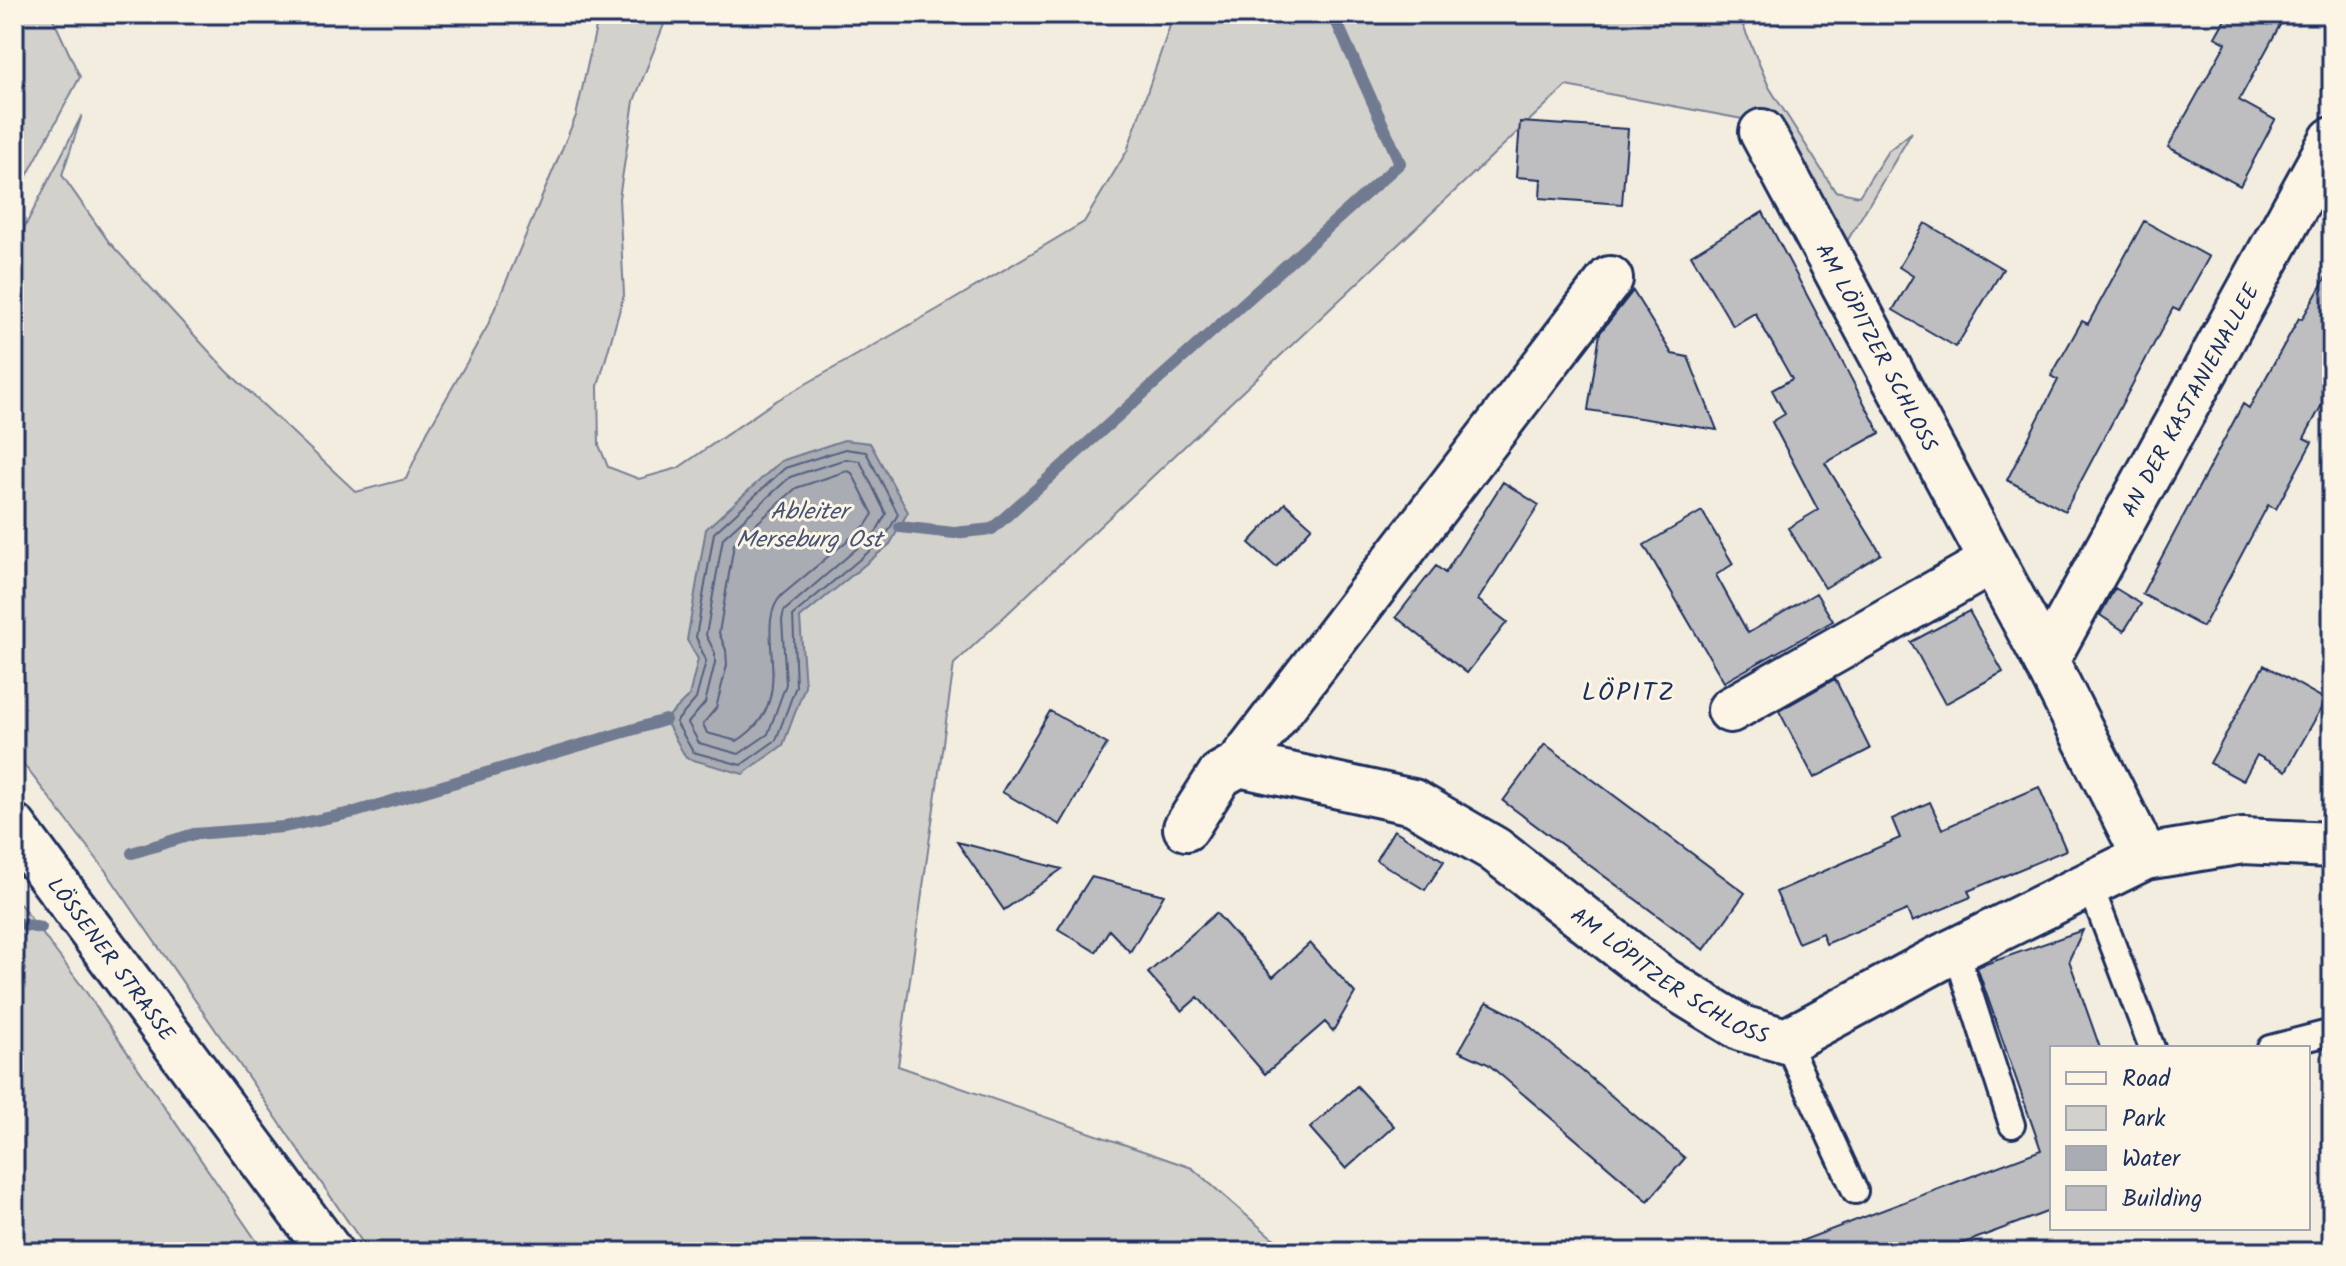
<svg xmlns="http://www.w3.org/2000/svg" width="2346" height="1266" font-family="Kalam,sans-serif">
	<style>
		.green { fill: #d3d1cc; stroke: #778095; stroke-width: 2 }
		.water { fill: #a9acb3; stroke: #707a91; stroke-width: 2 }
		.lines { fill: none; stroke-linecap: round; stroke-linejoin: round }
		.shore { stroke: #546180; stroke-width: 2 }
		.stream { stroke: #707a91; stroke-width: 12 }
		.building { fill: #bebec0; stroke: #1b2f5e; stroke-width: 2 }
		.lane-casing { stroke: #1b2f5e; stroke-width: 30 }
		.street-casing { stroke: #1b2f5e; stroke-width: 50 }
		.secondary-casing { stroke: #1b2f5e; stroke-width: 50 }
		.lane { stroke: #fcf5e5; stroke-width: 24 }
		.street { stroke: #fcf5e5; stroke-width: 44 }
		.secondary { stroke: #fcf5e5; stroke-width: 44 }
		.labels { text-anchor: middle; stroke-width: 6; stroke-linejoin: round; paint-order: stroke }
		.street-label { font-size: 22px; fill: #1b2f5e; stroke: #fcf5e5 }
		.water-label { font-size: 24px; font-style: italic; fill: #465478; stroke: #fcf5e5 }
		.quarter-label { font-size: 26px; letter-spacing: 2px; fill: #1b2f5e; stroke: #fcf5e5 }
	</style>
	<rect width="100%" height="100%" fill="#f3ede0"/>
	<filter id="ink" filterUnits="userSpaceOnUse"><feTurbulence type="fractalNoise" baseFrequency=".0125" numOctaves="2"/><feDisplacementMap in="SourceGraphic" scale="16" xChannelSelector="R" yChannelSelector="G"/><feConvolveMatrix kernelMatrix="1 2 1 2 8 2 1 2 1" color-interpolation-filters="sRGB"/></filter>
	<g filter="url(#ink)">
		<path class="green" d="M14,14H51L80,77L14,200Z
			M599,14H668L634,101L619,198L624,295L598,386L599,445L608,467L639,479L678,468L774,402L938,309L1084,222L1127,151L1174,14H1738L1769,87L1835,191L1859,196L1888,151L1912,132L1840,253L1769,124L1566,86L954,664L898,1066L1192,1168L1270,1236L1296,1252H369L103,867L14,752V248L82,115L62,175L109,242L227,371L356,492L406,479L427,432L487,327L576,116Z
			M14,896L84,989L264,1252H14Z"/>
		<path class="water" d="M844,440L870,443L908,512L890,544L800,618L805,686L783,745L743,774L686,758L665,720L689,696L698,659L687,640L706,529L781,461Z"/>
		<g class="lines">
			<path class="shore" d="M845,449L866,452L898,514L884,539L793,615L796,686L776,740L741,765L693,752L676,722L696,699L706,661L696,637L714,533L785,468Z
				M846,459L860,461L886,514L876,532L784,611L782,620L786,684L768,734L739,754L699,743L688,723L705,703L715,663V653L706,635L723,538L790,477Z
				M847,471L852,473L873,514L866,525L782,595C749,628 804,700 737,741L707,733L703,724L716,708L727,665L726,650L719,633L734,544L796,488Z"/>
			<path class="stream" d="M900,527L954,533L992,529L1400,163L1333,14
				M132,853L194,834L284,827L355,812L665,720
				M14,923L41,928"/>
		</g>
		<path class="building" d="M2228,14H2286L2239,100L2275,120L2240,186L2168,147L2226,43L2215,37Z
			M1520,122L1628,129L1622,204L1540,198L1541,179L1516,177Z
			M1763,212L1880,433L1825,463L1881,554L1825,588L1788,528L1818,510L1772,422L1785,414L1772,390L1792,379L1755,313L1733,326L1691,255Z
			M2144,221L2209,257L2179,311L2173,308L2065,511L2007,480L2058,380L2051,376L2082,321L2088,324Z
			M1925,223L2003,269L1956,347L1893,310L1913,276L1899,267Z
			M2332,267V386L2304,438L2312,442L2276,509L2268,505L2203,627L2142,594L2243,404L2249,408L2299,318L2302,319Z
			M1633,291L1672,354L1688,357L1717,430L1588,410L1600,333Z
			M1503,482L1539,505L1478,600L1507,622L1467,673L1396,617L1436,566L1445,573Z
			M1285,503L1312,527L1276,567L1249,543Z
			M1702,511L1733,564L1716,575L1748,633L1816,593L1833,621L1724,682L1644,545Z
			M2115,588L2141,604L2124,631L2100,615Z
			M1969,611L2003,672L1945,704L1911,642Z
			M2264,665L2326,700L2286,771L2257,755L2243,781L2210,763Z
			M1835,679L1870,749L1814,778L1779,711Z
			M1050,711L1107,744L1060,825L1002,792Z
			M1545,744L1745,893L1704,950L1503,801Z
			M2039,787L2066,850L1968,891L1971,897L1912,922L1907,910L1826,944L1822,933L1798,943L1776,892L1900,838L1892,819L1930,802L1942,829Z
			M1394,830L1444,861L1425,890L1376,860Z
			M957,842L1062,869L1004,910Z
			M1091,877L1164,895L1130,952L1109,930L1096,952L1058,929Z
			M1216,913L1273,977L1310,943L1355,993L1333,1031L1325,1022L1265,1074L1198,997L1182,1011L1148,973Z
			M2083,930L2069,960L2100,1048H2052V1210L1940,1252H1781L1780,1249L2041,1150L1977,967Z
			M1487,1002L1521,1019L1685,1158L1648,1201L1488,1064L1459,1051Z
			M1357,1086L1394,1126L1346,1169L1310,1128Z"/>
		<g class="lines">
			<defs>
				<path id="lane" d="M2090,885L2152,1048
					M1956,951L2012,1125
					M1786,1041L1855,1191
					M2270,1048L2332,1032"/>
				<g id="street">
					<path id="s1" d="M1762,132L2046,661L2145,857"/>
					<path id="s2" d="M1610,279L1239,764L1413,802L1494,849L1663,980L1741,1028L1786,1041L1942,957L2145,857L2243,841L2332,845"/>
					<path id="s3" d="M2046,661L2332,140"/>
					<path d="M1730,710L1991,562"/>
					<path d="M1186,828L1220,775L1239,764"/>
				</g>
				<g id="secondary">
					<path id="s4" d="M14,827L330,1252"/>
				</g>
			</defs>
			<use href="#lane" class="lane-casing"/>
			<use href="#street" class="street-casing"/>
			<use href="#secondary" class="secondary-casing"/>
			<use href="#lane" class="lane"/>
			<use href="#street" class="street"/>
			<use href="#secondary" class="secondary"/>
		</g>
	</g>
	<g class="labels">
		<g class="street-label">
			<text dy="8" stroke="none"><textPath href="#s1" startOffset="244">AM LÖPITZER SCHLOSS</textPath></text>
			<text dy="8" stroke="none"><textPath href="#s3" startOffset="298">AN DER KASTANIENALLEE</textPath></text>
			<text dy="8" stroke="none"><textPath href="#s4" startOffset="164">LÖSSENER STRASSE</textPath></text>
			<text dy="8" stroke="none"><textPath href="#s2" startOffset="1100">AM LÖPITZER SCHLOSS</textPath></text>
		</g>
		<g class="water-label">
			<text x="809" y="519">Ableiter<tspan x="809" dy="28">Merseburg Ost</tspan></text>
		</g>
		<g class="quarter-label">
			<text x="1629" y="700">LÖPITZ</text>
		</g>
	</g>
	<rect width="2346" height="1266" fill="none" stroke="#fcf5e5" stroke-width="48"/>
	<rect x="24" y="24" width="2298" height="1218" fill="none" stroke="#1b2f5e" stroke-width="3" filter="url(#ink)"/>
	<rect x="2050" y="1046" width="260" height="184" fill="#fcf5e5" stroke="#a2a6af" stroke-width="2"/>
	<rect x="2066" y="1072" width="40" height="12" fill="#fcf5e5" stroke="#a2a6af" stroke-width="2"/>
	<text x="2122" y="1086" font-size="24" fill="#1b2f5e">Road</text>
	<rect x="2066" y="1106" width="40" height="24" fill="#d3d1cc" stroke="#a2a6af" stroke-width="2"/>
	<text x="2122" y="1126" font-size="24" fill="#1b2f5e">Park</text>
	<rect x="2066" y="1146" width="40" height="24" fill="#a9acb3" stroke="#a2a6af" stroke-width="2"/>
	<text x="2122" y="1166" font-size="24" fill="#1b2f5e">Water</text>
	<rect x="2066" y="1186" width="40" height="24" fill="#bebec0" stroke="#a2a6af" stroke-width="2"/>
	<text x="2122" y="1206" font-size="24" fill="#1b2f5e">Building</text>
</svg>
